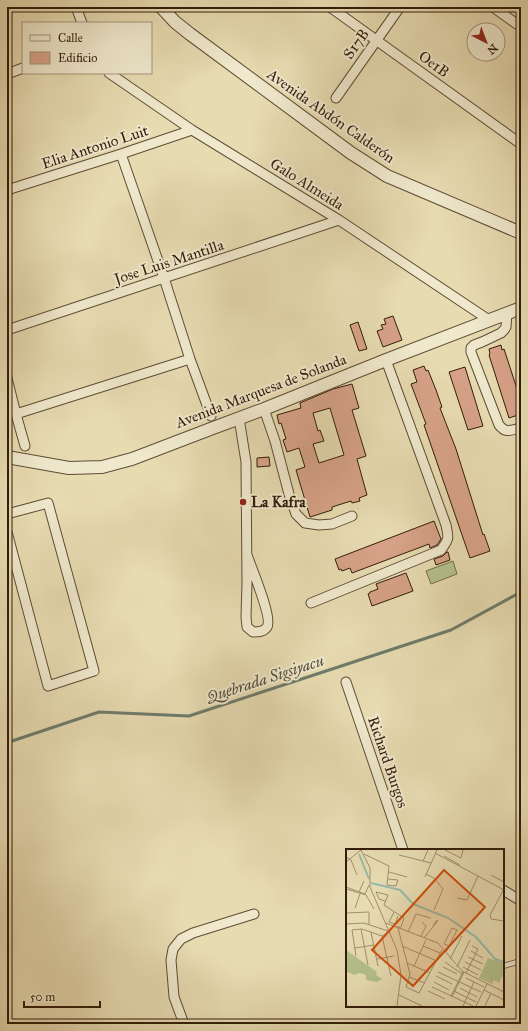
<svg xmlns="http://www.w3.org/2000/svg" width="528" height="1031" font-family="'IM FELL Great Primer',serif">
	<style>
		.green { fill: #b4c08c; stroke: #736e4b }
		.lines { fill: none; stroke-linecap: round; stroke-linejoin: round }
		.stream { stroke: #6f7b6b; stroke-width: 3 }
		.building { fill: #d7a288; stroke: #321c0a; fill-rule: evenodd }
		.service-casing { stroke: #5f4c34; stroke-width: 6 }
		.minor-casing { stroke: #5f4c34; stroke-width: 11 }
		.tertiary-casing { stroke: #5f4c34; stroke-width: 14 }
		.service { stroke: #efe8cc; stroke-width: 4.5 }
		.minor { stroke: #efe8cc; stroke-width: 9 }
		.tertiary { stroke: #efe8cc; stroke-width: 12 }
		.poi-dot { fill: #8f2418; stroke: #efe8cc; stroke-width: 1.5 }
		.labels { text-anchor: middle; stroke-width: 4; stroke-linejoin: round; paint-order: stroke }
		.street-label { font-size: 15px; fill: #321c0a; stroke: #efe8cc }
		.poi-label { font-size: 15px; font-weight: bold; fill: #321c0a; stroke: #efe8cc; text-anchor: start }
		.water-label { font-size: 16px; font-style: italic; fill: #504c3a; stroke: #efe8cc }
		.inset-river { fill: none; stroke: #97bbab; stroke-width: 2 }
		.inset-road { fill: none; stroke: #9f8f6e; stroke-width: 1 }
		.view { fill: #cd500c; fill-opacity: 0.15; stroke: #cd500c; stroke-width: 2 }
		.inset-edge { fill: none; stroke: #321c0a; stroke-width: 2 }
	</style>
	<rect width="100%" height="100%" fill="#e7dbb1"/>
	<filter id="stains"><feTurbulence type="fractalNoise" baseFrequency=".005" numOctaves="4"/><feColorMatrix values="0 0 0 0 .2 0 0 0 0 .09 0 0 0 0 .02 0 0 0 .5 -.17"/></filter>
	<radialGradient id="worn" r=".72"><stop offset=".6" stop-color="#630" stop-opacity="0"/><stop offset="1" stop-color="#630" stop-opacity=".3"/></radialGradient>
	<path class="green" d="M453,561L457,574L431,584L426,571Z"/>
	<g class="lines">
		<path class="stream" d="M7,740L12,741L99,712L189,716L451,630L521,592"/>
	</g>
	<path class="building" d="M393,316L402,340L383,347L377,331L383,329L381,325L386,324L384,319Z
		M358,322L367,349L359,351L350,325Z
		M501,345L502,350L504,349L521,401V414L509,418L489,355L490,354L489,349Z
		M424,366L426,371L428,370L436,390L442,407L440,408L456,449L483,535L484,534L490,551L470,558L424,425L426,424L411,384L417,382L413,370Z
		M465,367L483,426L468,430L449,372Z
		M352,384L359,408L352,410L366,456L357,459L367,495L359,498L360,501L352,503L351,501L332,507V510L310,517L296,470L305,467L299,448L287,452L283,440L286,439L281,423L279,424L277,415L301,408L300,403L333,389ZM330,408L344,455L319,463L313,444L324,441L320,430L318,431L313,413Z
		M269,457L270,466L257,467V458Z
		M434,521L441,539L437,545L430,548L429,544L352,573L350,568L342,571L341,569L339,570L335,559Z
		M447,552H448L450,560L436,565L434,559L443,556Z
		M406,573L413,591L372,606L368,594L370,593V592L378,589L376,584Z"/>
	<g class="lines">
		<defs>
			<path id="service" d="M503,966L521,961
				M510,1024L521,1021"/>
			<path id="minor" d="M76,7L82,23
				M330,7L521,144
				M493,7L521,27
				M109,73L192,130L339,220L489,320
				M7,74L23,68
				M336,98L400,7
				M121,154L164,278L190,359L211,416
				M7,190L121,154L192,130
				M507,313L506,327L504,330L501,333L482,342L474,345L471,348V352L499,425C506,434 511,430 521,428
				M7,330L339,220
				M7,378L16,414L25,446
				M264,409L275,441L289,494L296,514L305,523L319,525L332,524L352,516
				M16,414L190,359
				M239,418L246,462L247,582L246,617L247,627L253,632C258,632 264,632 267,627C273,618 251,567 247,555
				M7,514L48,503L94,671L48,686L7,532
				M311,603L441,550C449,539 449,539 446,525L386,360
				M346,682L403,850
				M503,890L521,901
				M184,1024L174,997L171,960L173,949L181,939L193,933L254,914"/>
			<path id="tertiary" d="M161,7L175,22L190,34L351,153L387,176L521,233
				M7,457L69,468L102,467L132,459L213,428L264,409L386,360L521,308"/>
		</defs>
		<use href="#service" class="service-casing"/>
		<use href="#minor" class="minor-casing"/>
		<use href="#tertiary" class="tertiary-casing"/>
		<use href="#service" class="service"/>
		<use href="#minor" class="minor"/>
		<use href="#tertiary" class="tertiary"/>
	</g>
	<circle class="poi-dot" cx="243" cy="502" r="4"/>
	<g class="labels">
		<g class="street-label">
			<text transform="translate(356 44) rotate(-55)" y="5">S17B</text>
			<text transform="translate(434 64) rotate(36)" y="5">Oe1B</text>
			<text transform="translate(331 116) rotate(35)" y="5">Avenida Abdón Calderón</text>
			<text transform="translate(95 147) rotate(-18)" y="5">Elia Antonio Luit</text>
			<text transform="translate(307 184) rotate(32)" y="5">Galo Almeida</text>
			<text transform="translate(169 262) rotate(-18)" y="5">Jose Luis Mantilla</text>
			<text transform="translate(261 391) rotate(-21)" y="5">Avenida Marquesa de Solanda</text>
			<text transform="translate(388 762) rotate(71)" y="5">Richard Burgos</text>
		</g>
		<g class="poi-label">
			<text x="251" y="507">La Kafra</text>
		</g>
		<g class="water-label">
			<text transform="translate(265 678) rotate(-18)" y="6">Quebrada Sigsiyacu</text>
		</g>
	</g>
	<g transform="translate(346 849)">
		<rect width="158" height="158" fill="#e7dbb1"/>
		<path d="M0,101L31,123L30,126L36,130L31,133L20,131V126L14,124L8,126L1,123L0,125ZM142,109L158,114V123L153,134L148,131L146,135L133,129Z" fill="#b4c08c"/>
		<path class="inset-river" d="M13,5L23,30M25,34L54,41L67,55L102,69L130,88L149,110L158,113"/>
		<path class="inset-road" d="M15,1L24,19V38L51,101L55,126L51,157M99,1L115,9L117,1M89,4L158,41M18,5L43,17L41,36L50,37L52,31L42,30M53,6L85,14M98,7L114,16M0,8L5,11L11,26M77,12L82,1M0,13L15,1M43,23L61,28M80,25L88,29L97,40L88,61M145,26L158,33M79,28L91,1M0,38L19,45L23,36M0,40L20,46M158,40L144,66L145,70L158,72M13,43L18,32M30,43L42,46L38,56L58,69L55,78H50M30,43L33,50L39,52M20,46L28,60M111,49L121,51L132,27M9,59L14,45M48,63L43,73L49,75L52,67M0,64L23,63V75M40,74L92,94L116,122L158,143M0,75L18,74L42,82M52,79L64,125L60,138L73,144L96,101M15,80L22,116M25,83L32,117M62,83L70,65L85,69M36,87L45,127M75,87L80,77L76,73M78,89L91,73V71L87,77M56,97L91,112M77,97L94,104M9,99L28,96M125,102L137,109M100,103L111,81L106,79L98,95L103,97M10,107L6,81L16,80L36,87L43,83M122,108L137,115M31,110L48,107M104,110L116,87M99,113L116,125M119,113L135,121M61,114L84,124M68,117L80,91M97,118L111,125M111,118L124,91M117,118L132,126M92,123L135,143M120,124L132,100L126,97M90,127L106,135M63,128L79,134M120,129L138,138M88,133L103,141M86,138L127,157M114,139L131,148M138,141L158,151M82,142L99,150M108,142L130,153M53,146L76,157M105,147L117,123M106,148L118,123M117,157L128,133M130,157L141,135M139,157L145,144"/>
		<path class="view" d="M98,21L139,58L67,137L26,101Z"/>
		<rect width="158" height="158" class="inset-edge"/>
	</g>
	<rect width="528" height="1031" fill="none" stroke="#e7dbb1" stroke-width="24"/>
	<rect x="8" y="8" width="512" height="1015" fill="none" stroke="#321c0a" stroke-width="2"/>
	<rect x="12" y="12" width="504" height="1007" fill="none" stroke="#321c0a"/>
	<rect x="22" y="22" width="130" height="52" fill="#efe8cc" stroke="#a3967e"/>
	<rect x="30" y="35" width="20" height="6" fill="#efe8cc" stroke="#a3967e"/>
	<text x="58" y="42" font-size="12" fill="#321c0a">Calle</text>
	<rect x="30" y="52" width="20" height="12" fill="#d7a288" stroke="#a3967e"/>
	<text x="58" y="62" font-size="12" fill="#321c0a">Edificio</text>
	<g transform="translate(486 42) rotate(138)"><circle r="19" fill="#efe8cc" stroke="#a3967e"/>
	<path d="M0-3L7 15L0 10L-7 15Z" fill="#8f2418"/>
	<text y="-6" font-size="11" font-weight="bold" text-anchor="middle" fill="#321c0a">N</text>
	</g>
	<path d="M24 1001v6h76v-6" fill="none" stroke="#321c0a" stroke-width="2"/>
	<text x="30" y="1001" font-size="12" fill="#321c0a" stroke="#efe8cc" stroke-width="3" paint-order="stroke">50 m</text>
	<rect width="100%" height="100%" filter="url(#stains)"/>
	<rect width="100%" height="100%" fill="url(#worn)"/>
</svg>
